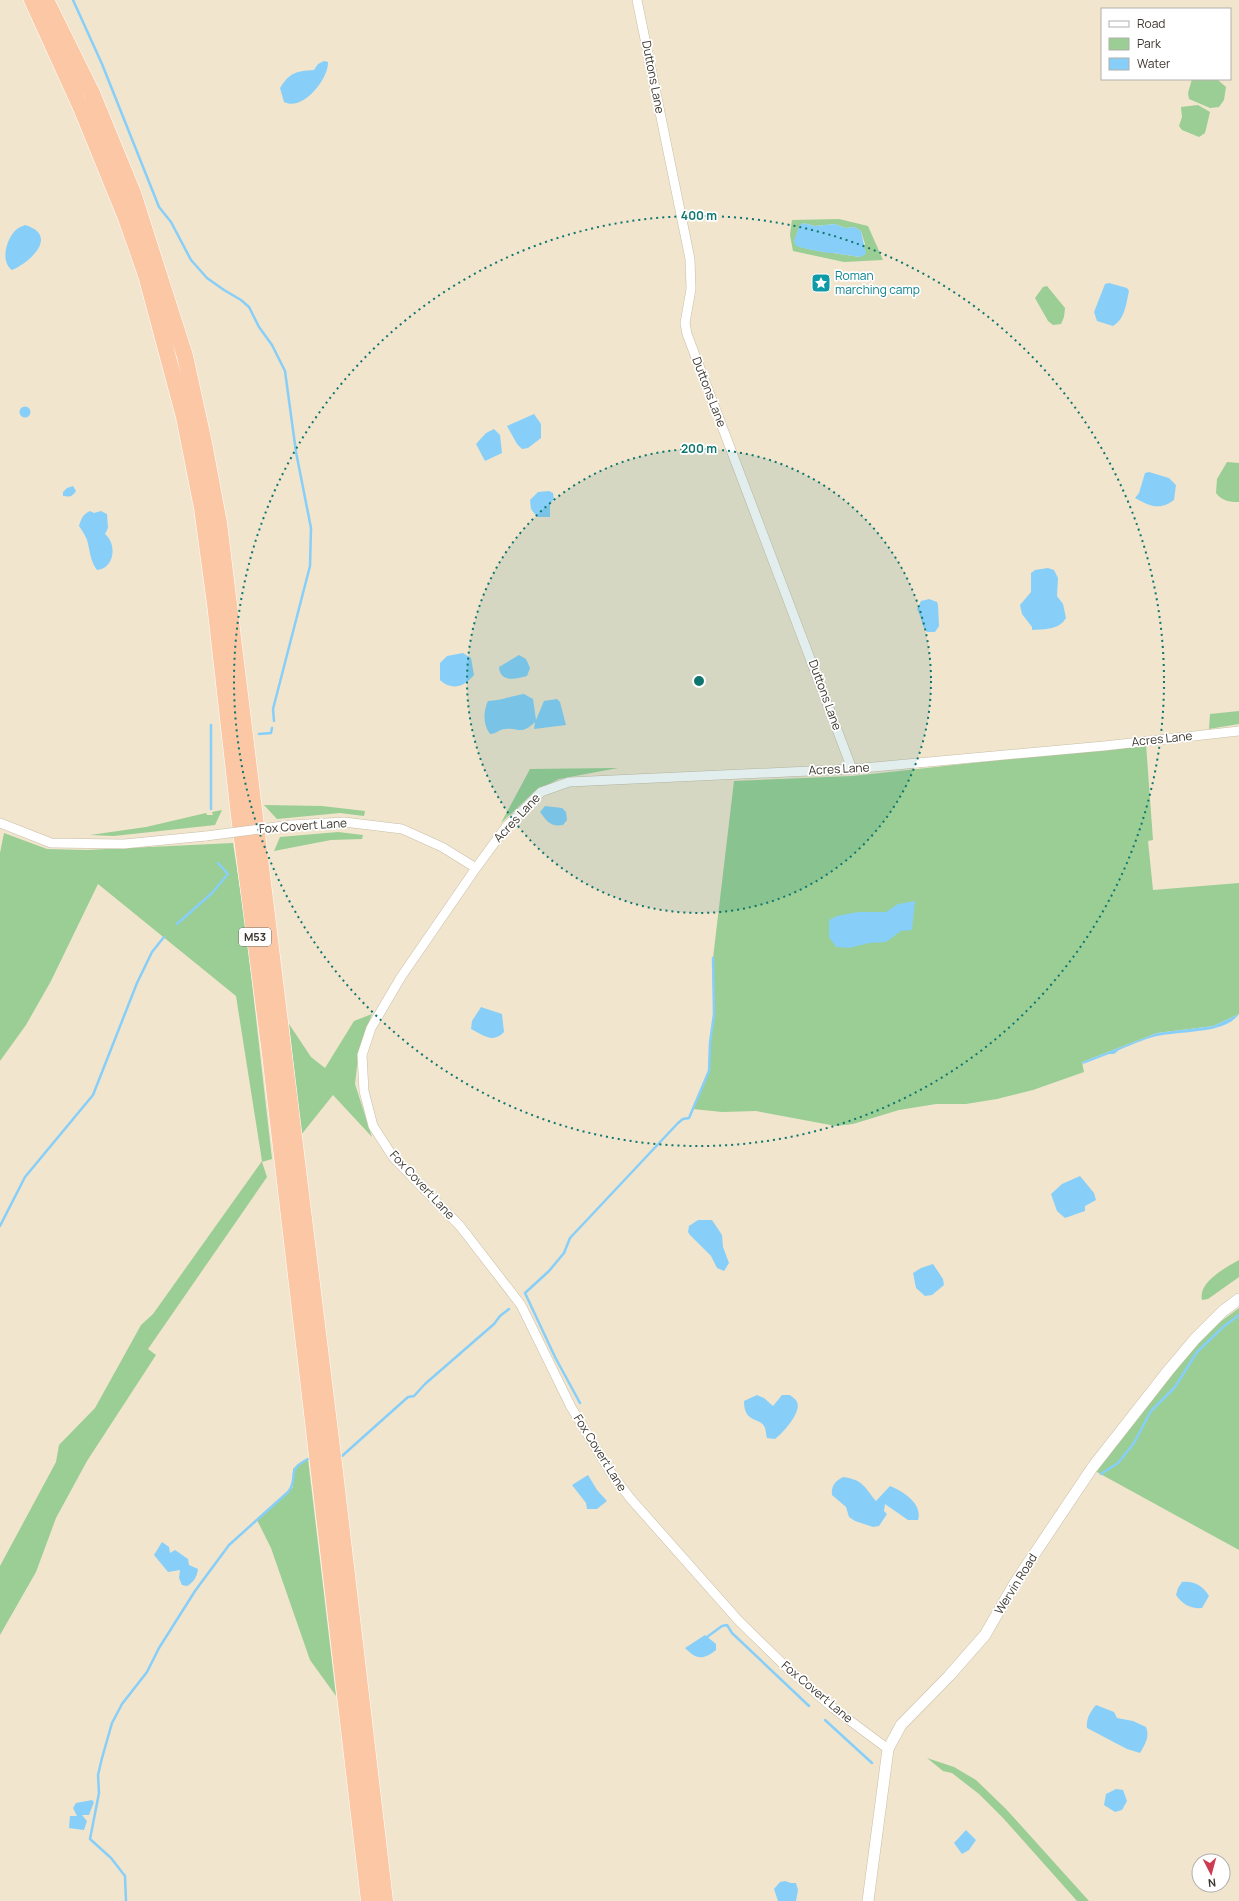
<svg xmlns="http://www.w3.org/2000/svg" width="1239" height="1901" font-family="Manrope,sans-serif">
	<style>
		.green { fill: #9ace94; fill-rule: evenodd }
		.water { fill: #87cff8 }
		.lines { fill: none; stroke-linecap: round; stroke-linejoin: round }
		.stream { stroke: #87cff8; stroke-width: 2.5 }
		.minor-casing { stroke: #c8bda6; stroke-width: 10 }
		.tertiary-casing { stroke: #c8bda6; stroke-width: 12 }
		.motorway-casing { stroke: #fff; stroke-width: 17 }
		.minor { stroke: #fff; stroke-width: 9 }
		.tertiary { stroke: #fff; stroke-width: 11 }
		.motorway { stroke: #fbc7a5; stroke-width: 16 }
		.minor-bridge-casing { stroke: #c8bda6; stroke-width: 10; stroke-linecap: butt }
		.minor-bridge { stroke: #fff; stroke-width: 9 }
		.ring { fill: none; stroke: #0f766e; stroke-width: 2; stroke-dasharray: 2 4 }
		.labels { text-anchor: middle; stroke-width: 3.5; stroke-linejoin: round; paint-order: stroke }
		.shield { fill: #fff; stroke: #76736d; stroke-width: 1 }
		.shield-label { font-size: 11px; font-weight: bold; fill: #3c372e }
		.street-label { font-size: 12px; fill: #3c372e; stroke: #fff }
		.culture-label { font-size: 12px; fill: #0d838f; stroke: #fff; text-anchor: start }
		.centre { fill: #0f766e; stroke: #fff; stroke-width: 2 }
		.ring-label { font-size: 12px; text-anchor: middle; font-weight: bold; fill: #0f766e; stroke: #fff; stroke-width: 3.5; stroke-linejoin: round; paint-order: stroke }
	</style>
	<rect width="100%" height="100%" fill="#f1e5ce"/>
	<path class="green" d="M1192,79L1218,80L1226,87L1224,100L1219,107L1210,108L1189,99L1188,93Z
		M1198,105L1210,112L1205,133L1199,137L1182,130L1179,126L1182,117L1181,107Z
		M839,219L868,226L883,260L844,262L793,251L790,235L792,220ZM803,223L815,226L835,224L845,228L854,227L861,231L865,244L860,257L833,253C831,253 804,249 802,247C799,246 797,243 794,241Z
		M1047,286L1065,308L1064,317L1061,324L1053,325L1048,321L1035,298L1043,287Z
		M1227,462L1239,463V502C1229,502 1222,501 1216,493L1217,479Z
		M1239,711V724L1209,729L1210,714Z
		M1146,744L1153,840L1148,841L1153,890L1239,883V1014L1213,1026L1157,1033L1082,1062L1084,1072L1033,1090L997,1099L966,1104H936L899,1110L853,1124L836,1126L756,1111L722,1112L693,1109L708,1071L710,1043L714,1014L713,958L734,781L853,776Z
		M618,768L559,779L535,791L501,823L530,769Z
		M264,805L322,806L365,811L364,816L340,813L277,819Z
		M222,810L215,825L114,836L90,835L146,827L206,813L207,815H213L212,812Z
		M338,832L363,835L362,839L331,840L274,851L280,837Z
		M4,833L47,849L87,850L233,843L245,921L272,1159L262,1162L267,1177L148,1349L156,1355L87,1461L56,1518L36,1572L0,1635V1566L56,1462L59,1445L95,1408L141,1325L153,1314L262,1161L236,996L98,884L51,981L26,1025L0,1061V853Z
		M372,1014L359,1049L355,1084L372,1137L333,1095L301,1135L289,1024L311,1057L325,1068L354,1021Z
		M1239,1260V1277L1208,1299L1202,1300C1198,1282 1225,1268 1239,1260Z
		M1239,1308V1550L1095,1471L1193,1342Z
		M308,1459L336,1696L310,1660L271,1548L257,1520L288,1492L293,1487V1469L298,1464Z
		M927,1758L954,1767L976,1780L1006,1809L1089,1901H1077L1003,1818L979,1794L952,1773L943,1771Z"/>
	<path class="water" d="M324,61L328,62C329,78 303,112 284,102L280,88C290,72 297,71 314,70L318,64Z
		M803,223L815,226L835,224L845,228L854,227L861,231L866,254L860,257L833,253C829,254 802,248 796,246L794,241L799,226Z
		M25,225C59,235 31,262 12,270C0,262 6,238 17,229C19,227 23,226 25,225Z
		M1109,283L1127,288L1129,291C1126,304 1125,319 1113,326L1097,321L1094,312L1105,284Z
		M19.5 412a5.5 5.5 0 1 1 11 0a5.5 5.5 0 1 1-11 0Z
		M534,414L541,424V438L528,448L522,449L517,444L507,426Z
		M494,429L500,435L502,453L485,461L476,444L486,433Z
		M1149,472L1169,478L1176,485L1174,500C1159,511 1150,506 1135,498L1139,493L1145,473Z
		M73,486L76,491C72,497 70,497 63,496V492L67,488Z
		M549,491L553,493L554,499L550,504V517H537L531,509L530,500L538,492Z
		M90,511L94,513L101,511L107,514L108,528L105,534C117,544 115,568 97,570C90,561 90,550 87,540C85,535 82,530 79,526C81,519 83,514 90,511Z
		M1048,568L1054,570L1058,578L1057,596L1063,604L1066,618C1059,630 1045,629 1032,630V627L1022,614L1020,605L1031,592V573L1035,570Z
		M929,599L937,602L938,605L939,626L935,632H927C921,626 922,617 917,609L921,601Z
		M463,653L471,658L474,675C464,687 452,691 440,680V663L447,656Z
		M519,655L526,659L530,668L527,676C516,679 500,683 499,667Z
		M524,694L533,699L536,720L544,701L557,699L560,702L566,725L534,729L535,722C520,736 520,727 505,729C500,729 496,734 490,734C483,725 483,712 488,701C500,701 511,696 524,694Z
		M545,806L562,808L566,812L567,820L563,825C550,827 547,821 540,812Z
		M915,901L912,930L901,931L886,942L869,943L849,948L836,947L829,937V920L837,916L858,912H886L898,904Z
		M481,1007L502,1014L504,1032C493,1044 483,1035 471,1029L472,1021Z
		M1239,1014C1226,1034 1180,1031 1157,1036C1144,1039 1131,1045 1119,1050L1114,1054H1109L1083,1064L1082,1062L1157,1033L1213,1026Z
		M1080,1176L1094,1193L1096,1200L1085,1206V1211L1065,1218L1057,1211L1051,1194L1062,1184Z
		M698,1220H712L722,1235L723,1247L729,1263L724,1271L717,1268L711,1256L690,1235L688,1232L689,1226Z
		M933,1264L943,1279L944,1285L932,1295L925,1296L916,1288L913,1273L921,1268Z
		M757,1395L764,1398L773,1406L782,1395H790C792,1397 796,1399 797,1402C802,1412 782,1434 775,1439L767,1438C766,1435 766,1431 765,1428C761,1416 744,1425 744,1401Z
		M588,1475L597,1490L607,1501L597,1509H587L586,1503L572,1485Z
		M843,1477C864,1480 864,1487 876,1501L890,1486C903,1491 923,1504 918,1520H908L885,1504L884,1511L887,1514L879,1526L873,1527L855,1521L849,1517L846,1507L832,1495C831,1486 835,1481 843,1477Z
		M162,1542L169,1547L170,1553L175,1550L188,1559L189,1565L198,1569C197,1577 194,1582 187,1586L182,1585L179,1578L180,1570L168,1572L154,1555Z
		M1182,1582C1195,1581 1203,1586 1209,1596L1202,1608C1191,1609 1183,1605 1176,1595L1178,1588Z
		M705,1635L716,1644V1650C703,1660 697,1660 685,1648Z
		M1096,1705L1114,1712L1117,1718L1133,1721L1146,1727C1150,1737 1145,1744 1140,1753L1127,1749L1087,1728C1086,1719 1090,1712 1096,1705Z
		M1116,1789L1123,1790L1127,1801L1122,1810L1115,1812L1104,1805L1106,1794Z
		M92,1800L94,1802L89,1815H82L87,1821L84,1830L69,1828L70,1816H77L73,1808L76,1803Z
		M966,1830L976,1840L969,1850L962,1854L954,1843Z
		M785,1881L791,1883H796L798,1890L796,1901H778L774,1889L780,1882Z"/>
	<g class="lines">
		<path class="stream" d="M73,0L102,64L159,207L171,222L191,260L207,278L224,290L241,300L249,307L259,327L272,345L285,371L296,452L311,528L310,566L273,709L274,721
			M259,734L271,733L272,728
			M211,809V725
			M177,924L212,893L228,874L218,863
			M0,1226L25,1177L93,1095L137,983L152,952L164,937
			M580,1403L555,1357L525,1293L549,1271L564,1253L570,1238L678,1123L683,1119L689,1118L709,1071L710,1043L714,1014L713,958
			M342,1456L408,1397L414,1396L425,1384L494,1324L500,1316L509,1309
			M1101,1474L1118,1463L1134,1443L1151,1411L1175,1387L1197,1352L1223,1327L1239,1315
			M707,1637L722,1626L727,1625L732,1633L809,1706
			M825,1720L872,1763
			M126,1901L125,1876L111,1858L90,1839L99,1793L98,1775L102,1758L112,1723L122,1704L147,1672L159,1648L195,1591L229,1545L288,1492C300,1478 284,1471 308,1459"/>
		<defs>
			<path id="minor" d="M637,0L690,259L691,289L685,323L687,334L852,769
				M0,823L51,843L124,844L206,836
				M291,825L344,822L402,829L442,847L476,868
				M888,1749L833,1708L785,1666L738,1620L630,1498L611,1473L571,1407L521,1305L460,1226L393,1157L373,1126L364,1091L362,1055L371,1028L401,977L476,868L506,827L541,792L569,782L852,769L1104,746L1239,731"/>
			<path id="tertiary" d="M868,1901L888,1749L901,1725L949,1676L985,1635L1015,1583L1092,1468L1168,1371L1195,1339L1223,1311L1239,1299"/>
			<path id="motorway" d="M32,0L82,110L126,218L146,275L184,417L202,508L215,604L239,816L270,1054L369,1901
				M46,0L92,93L133,193L185,356L204,443L219,523L335,1472L385,1901"/>
		</defs>
		<use href="#minor" class="minor-casing"/>
		<use href="#tertiary" class="tertiary-casing"/>
		<use href="#motorway" class="motorway-casing"/>
		<use href="#minor" class="minor"/>
		<use href="#tertiary" class="tertiary"/>
		<use href="#motorway" class="motorway"/>
		<defs>
			<path id="minor-bridge" d="M206,836L291,825"/>
		</defs>
		<use href="#minor-bridge" class="minor-bridge-casing"/>
		<use href="#minor-bridge" class="minor-bridge"/>
	</g>
	<circle cx="699" cy="681" r="232" fill="#0f766e" fill-opacity=".12"/>
	<g class="ring">
		<circle cx="699" cy="681" r="232"/>
		<circle cx="699" cy="681" r="465"/>
	</g>
	<defs>
		<symbol id="sight-square" viewBox="-11 -11 22 22"><rect x="-9" y="-9" width="18" height="18" rx="4" fill="#0f9aa8" stroke="#fff"/><path d="M0-6L1.8-2.2L6-1.7L2.9 1.2L3.7 5.4L0 3.3L-3.7 5.4L-2.9 1.2L-6-1.7L-1.8-2.2Z" fill="#fff"/></symbol>
	</defs>
	<g fill-rule="evenodd">
		<use href="#sight-square" x="810" y="272" width="22" height="22"/>
	</g>
	<g class="labels">
		<rect class="shield" x="239" y="928" width="32" height="18" rx="3"/>
		<g class="shield-label">
			<text x="255" y="941">M53</text>
		</g>
		<g class="street-label">
			<text transform="translate(653 77) rotate(79)" y="4">Duttons Lane</text>
			<text transform="translate(709 392) rotate(69)" y="4">Duttons Lane</text>
			<text transform="translate(825 695) rotate(70)" y="4">Duttons Lane</text>
			<text transform="translate(1162 739) rotate(-6)" y="4">Acres Lane</text>
			<text transform="translate(839 769) rotate(-3)" y="4">Acres Lane</text>
			<text transform="translate(517 818) rotate(-47)" y="4">Acres Lane</text>
			<text transform="translate(303 826) rotate(-4)" y="4">Fox Covert Lane</text>
			<text transform="translate(422 1185) rotate(47)" y="4">Fox Covert Lane</text>
			<text transform="translate(600 1453) rotate(58)" y="4">Fox Covert Lane</text>
			<text transform="translate(1016 1584) rotate(-58)" y="4">Wervin Road</text>
			<text transform="translate(817 1692) rotate(40)" y="4">Fox Covert Lane</text>
		</g>
		<g class="culture-label">
			<text x="835" y="280">Roman<tspan x="835" dy="14">marching camp</tspan></text>
		</g>
	</g>
	<circle cx="699" cy="681" r="6" class="centre"/>
	<g class="ring-label">
		<text x="699" y="220">400 m</text>
		<text x="699" y="453">200 m</text>
	</g>
	<rect x="1101" y="8" width="130" height="72" fill="#ffffff" stroke="#b1afab"/>
	<rect x="1109" y="21" width="20" height="6" fill="#ffffff" stroke="#b1afab"/>
	<text x="1137" y="28" font-size="12" fill="#3c372e">Road</text>
	<rect x="1109" y="38" width="20" height="12" fill="#9ace94" stroke="#b1afab"/>
	<text x="1137" y="48" font-size="12" fill="#3c372e">Park</text>
	<rect x="1109" y="58" width="20" height="12" fill="#87cff8" stroke="#b1afab"/>
	<text x="1137" y="68" font-size="12" fill="#3c372e">Water</text>
	<g transform="translate(1211 1873) rotate(174)"><circle r="19" fill="#ffffff" stroke="#b1afab"/>
	<path d="M0-3L7 15L0 10L-7 15Z" fill="#cc3b51"/>
	<text y="-6" font-size="11" font-weight="bold" text-anchor="middle" fill="#3c372e">N</text>
	</g>
</svg>
